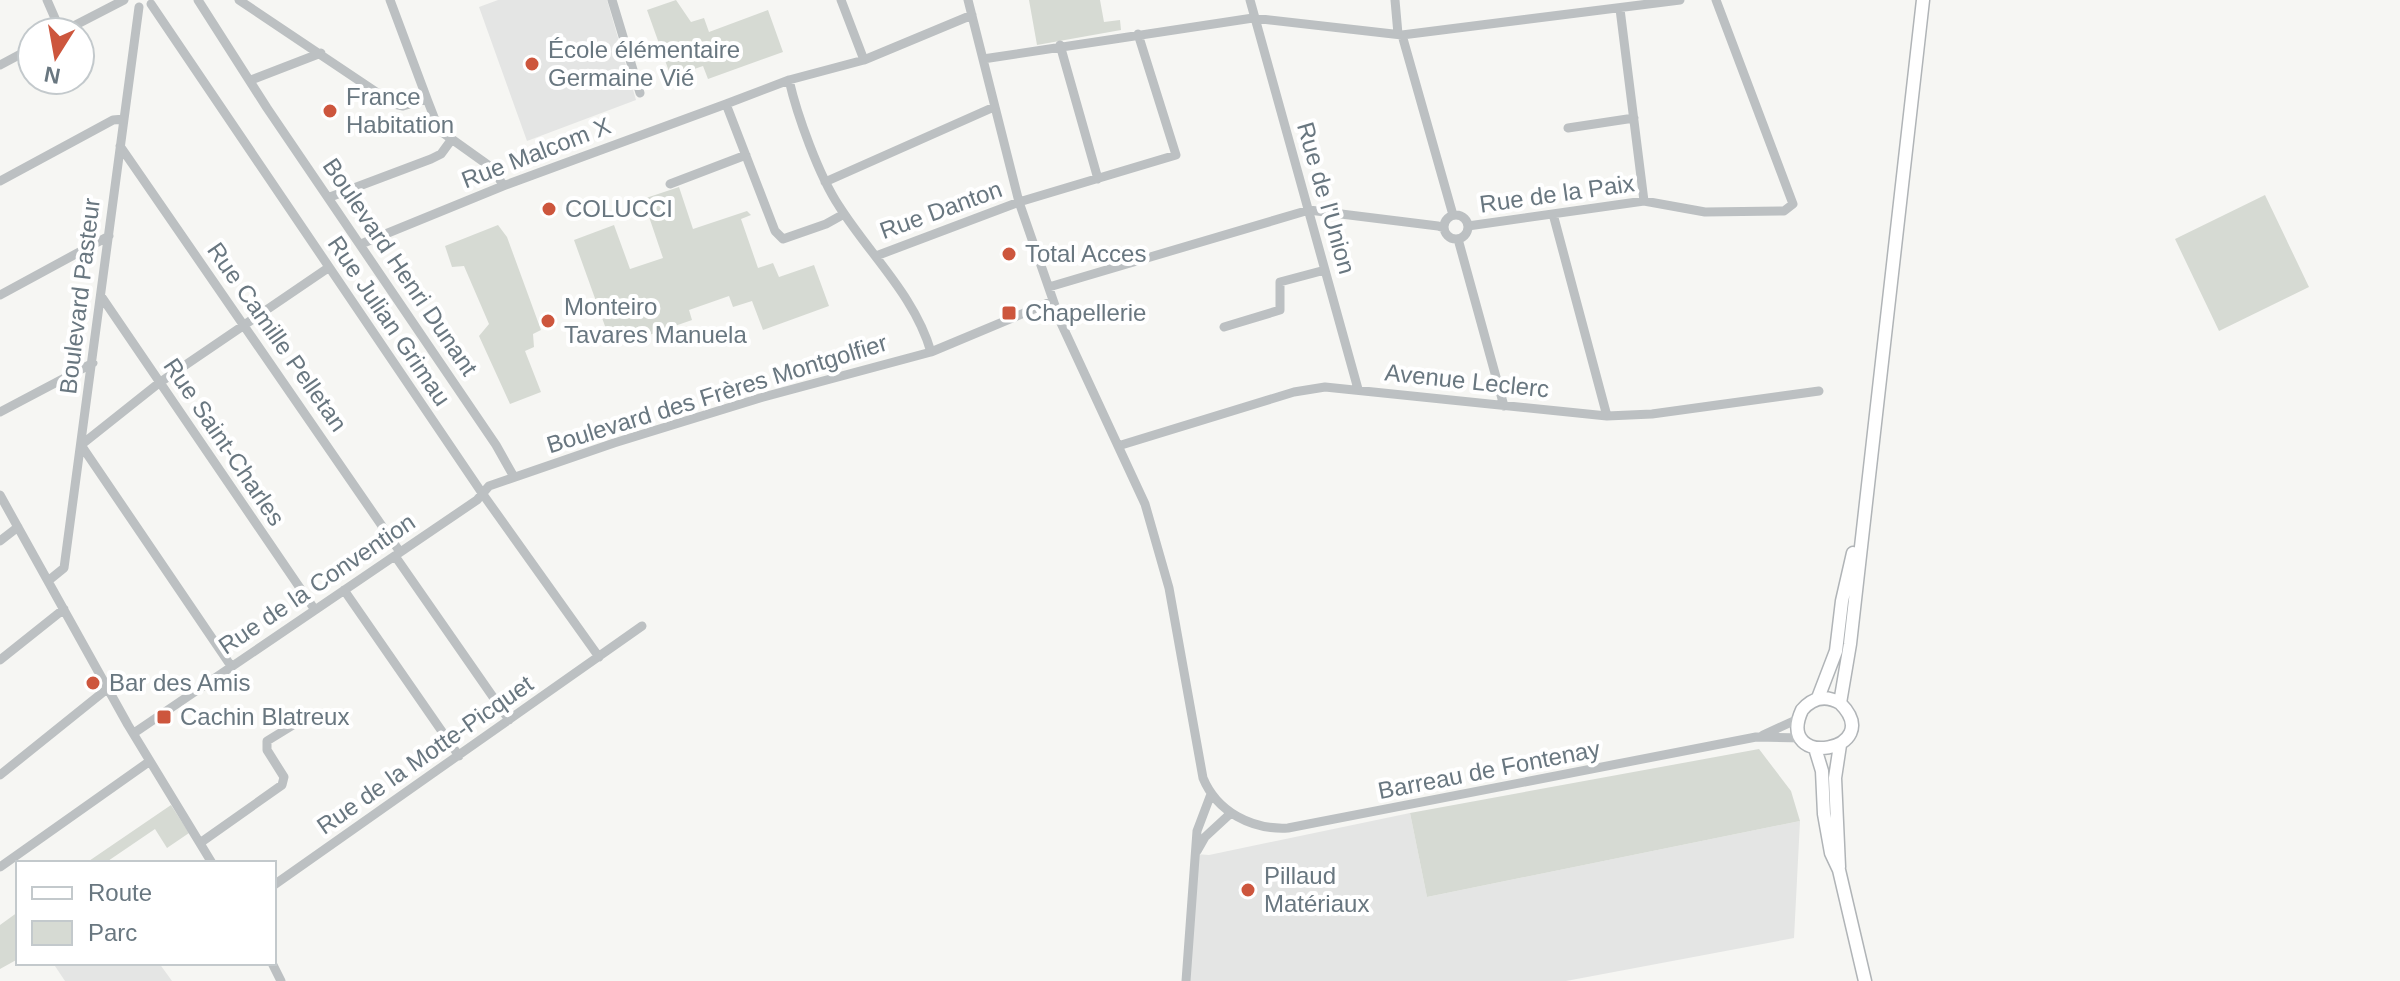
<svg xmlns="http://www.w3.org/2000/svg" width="2400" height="981" font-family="Helvetica,sans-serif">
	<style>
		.built { fill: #e4e5e4 }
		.green { fill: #d6dad3 }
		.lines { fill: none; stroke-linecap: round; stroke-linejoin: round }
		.major-casing { stroke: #b0b4b7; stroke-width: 15 }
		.minor { stroke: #bcc0c2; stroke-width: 9 }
		.major { stroke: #fff; stroke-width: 12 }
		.poi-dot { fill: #cd563d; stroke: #fff; stroke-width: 3 }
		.labels { text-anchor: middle; stroke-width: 8; stroke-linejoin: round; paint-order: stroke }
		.poi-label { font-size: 24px; fill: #697780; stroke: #fff; text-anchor: start }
		.street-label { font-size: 24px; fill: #697780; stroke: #fff }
	</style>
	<rect width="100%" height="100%" fill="#f6f6f3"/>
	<path class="built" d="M498,0H607L636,100L527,141L479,7Z
		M1410,813L1427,897L1800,821L1794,938L1566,981H1186L1195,854L1209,855Z
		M53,963H159L172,981H65Z"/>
	<path class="green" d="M676,0L691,22L704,18L709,32L768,10L783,52L708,79L703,66L671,77L647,10Z
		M1029,0H1100L1104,22L1120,20L1121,30L1037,45Z
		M679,187L693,229L747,211L751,215L741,219L758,268L773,263L779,277L814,265L829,306L763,330L752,301L733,307L729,296L689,310L692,320L632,341L610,340L574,240L614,225L630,269L663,258L643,199Z
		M2265,195L2309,287L2219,331L2175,239Z
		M498,225L507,237L541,330L533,334L534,347L525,351L541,392L510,404L479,336L489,324L464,266L452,267L445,246Z
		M1759,749L1791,791L1800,821L1427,897L1410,813Z
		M171,805L189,833L167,848L155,829L105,863H86Z
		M18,912V959L0,969V925Z"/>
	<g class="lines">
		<defs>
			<path id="major" d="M1818,698L1836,651L1842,601L1853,553
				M1840,703C1826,695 1813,697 1802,710C1774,771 1888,751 1840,703L1850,644L1923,0
				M1815,748L1822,771L1824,814L1831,853L1839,870L1865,981
				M1839,867L1835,778L1840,745"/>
		</defs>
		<use href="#major" class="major-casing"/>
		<path class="minor" d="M47,0L61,32
			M198,0L267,108L496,445L514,477
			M239,0L394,104L403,106L427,99L439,130L495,170L503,186
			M390,0L427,99
			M612,0L640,93
			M841,0L864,60
			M968,0L1019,202L1061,323L1145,504L1169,588L1203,778C1217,812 1252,830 1288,828L1756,737L1803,738
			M1250,0L1358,389
			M1395,0L1398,34
			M151,4L482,493L599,657
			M1620,9L1644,201
			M62,32L124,0
			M1402,35L1453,215
			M1060,45L1098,179
			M983,59L1253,18L1402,35L1680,0
			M0,65L32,48
			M251,80L321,53
			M789,80C797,115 819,176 839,206C870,255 915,296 931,352
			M1568,128L1634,118
			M120,146L400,552
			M0,181L113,120L124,119
			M825,182L994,107
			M670,184L746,155
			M330,197L431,159L441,154L452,139
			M844,214L826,224L783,239L775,231L726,104L789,80L864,60L972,15
			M1553,214L1607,416
			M1444 227a12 12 0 1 1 24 0a12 12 0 1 1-24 0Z
			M1468,226L1644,201L1705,212L1784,211L1793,204L1716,0
			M1458,239L1504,406
			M361,244L503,186L726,104
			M876,256L1019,202L1176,155L1138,34
			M1049,287L1309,210L1438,226L1444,228
			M0,295L109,236
			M101,296L315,610
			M1224,327L1280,310V282L1325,270
			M0,412L93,363
			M1118,446L1294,392L1325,387L1607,416L1652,414L1819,391
			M0,495L128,725L212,863
			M0,541L18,527
			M395,556L509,720
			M48,581L64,568L139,7
			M344,590L459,756
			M0,660L64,609
			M231,666L81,445L159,383L328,268
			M134,733L477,500L489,486L614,443L760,398L931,352L1053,301
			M1763,735L1798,719
			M0,775L107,689
			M200,843L282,785L284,777L267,750V741L311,714
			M1197,851L1205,837L1231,813
			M0,867L150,761
			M274,885L642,626
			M272,963L281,981
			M1186,981L1197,831L1211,794"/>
		<use href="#major" class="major"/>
	</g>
	<g class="poi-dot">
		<circle cx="532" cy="64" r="8"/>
		<circle cx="330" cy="111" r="8"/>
		<circle cx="549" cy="209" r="8"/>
		<circle cx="1009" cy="254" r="8"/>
		<rect x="1001" y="305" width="16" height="16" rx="4"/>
		<circle cx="548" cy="321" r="8"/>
		<circle cx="93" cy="683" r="8"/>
		<rect x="156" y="709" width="16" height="16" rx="4"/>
		<circle cx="1248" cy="890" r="8"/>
	</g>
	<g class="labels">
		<g class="poi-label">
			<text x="548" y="58">École élémentaire<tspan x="548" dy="28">Germaine Vié</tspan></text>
			<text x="346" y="105">France<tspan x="346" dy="28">Habitation</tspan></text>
			<text x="565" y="217">COLUCCI</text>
			<text x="1025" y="262">Total Acces</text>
			<text x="564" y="315">Monteiro<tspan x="564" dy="28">Tavares Manuela</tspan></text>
			<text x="1025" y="321">Chapellerie</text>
			<text x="109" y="691">Bar des Amis</text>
			<text x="180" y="725">Cachin Blatreux</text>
			<text x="1264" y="884">Pillaud<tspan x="1264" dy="28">Matériaux</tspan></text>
		</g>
		<g class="street-label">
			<text transform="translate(536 153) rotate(-21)" y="8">Rue Malcom X</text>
			<text transform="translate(1557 194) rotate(-8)" y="8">Rue de la Paix</text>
			<text transform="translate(1326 198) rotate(74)" y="8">Rue de l'Union</text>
			<text transform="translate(941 210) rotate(-20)" y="8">Rue Danton</text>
			<text transform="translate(400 267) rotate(56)" y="8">Boulevard Henri Dunant</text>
			<text transform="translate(80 296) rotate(-83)" y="8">Boulevard Pasteur</text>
			<text transform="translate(389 321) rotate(56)" y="8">Rue Julian Grimau</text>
			<text transform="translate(277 337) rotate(55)" y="8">Rue Camille Pelletan</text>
			<text transform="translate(1467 381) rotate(6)" y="8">Avenue Leclerc</text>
			<text transform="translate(717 394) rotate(-17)" y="8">Boulevard des Frères Montgolfier</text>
			<text transform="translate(224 442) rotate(56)" y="8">Rue Saint-Charles</text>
			<text transform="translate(317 584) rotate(-34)" y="8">Rue de la Convention</text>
			<text transform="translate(425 755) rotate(-35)" y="8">Rue de la Motte-Picquet</text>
			<text transform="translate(1489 770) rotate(-11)" y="8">Barreau de Fontenay</text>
		</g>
	</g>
	<rect x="16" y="861" width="260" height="104" fill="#ffffff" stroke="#c3c9cc" stroke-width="2"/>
	<rect x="32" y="887" width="40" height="12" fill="#ffffff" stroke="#c3c9cc" stroke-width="2"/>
	<text x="88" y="901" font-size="24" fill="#697780">Route</text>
	<rect x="32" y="921" width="40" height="24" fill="#d6dad3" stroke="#c3c9cc" stroke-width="2"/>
	<text x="88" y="941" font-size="24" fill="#697780">Parc</text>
	<g transform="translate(56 56) rotate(191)"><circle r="38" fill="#ffffff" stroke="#c3c9cc" stroke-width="2"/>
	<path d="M0-6L14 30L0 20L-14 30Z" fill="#cd563d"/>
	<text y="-12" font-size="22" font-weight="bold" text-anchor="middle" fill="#697780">N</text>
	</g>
</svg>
